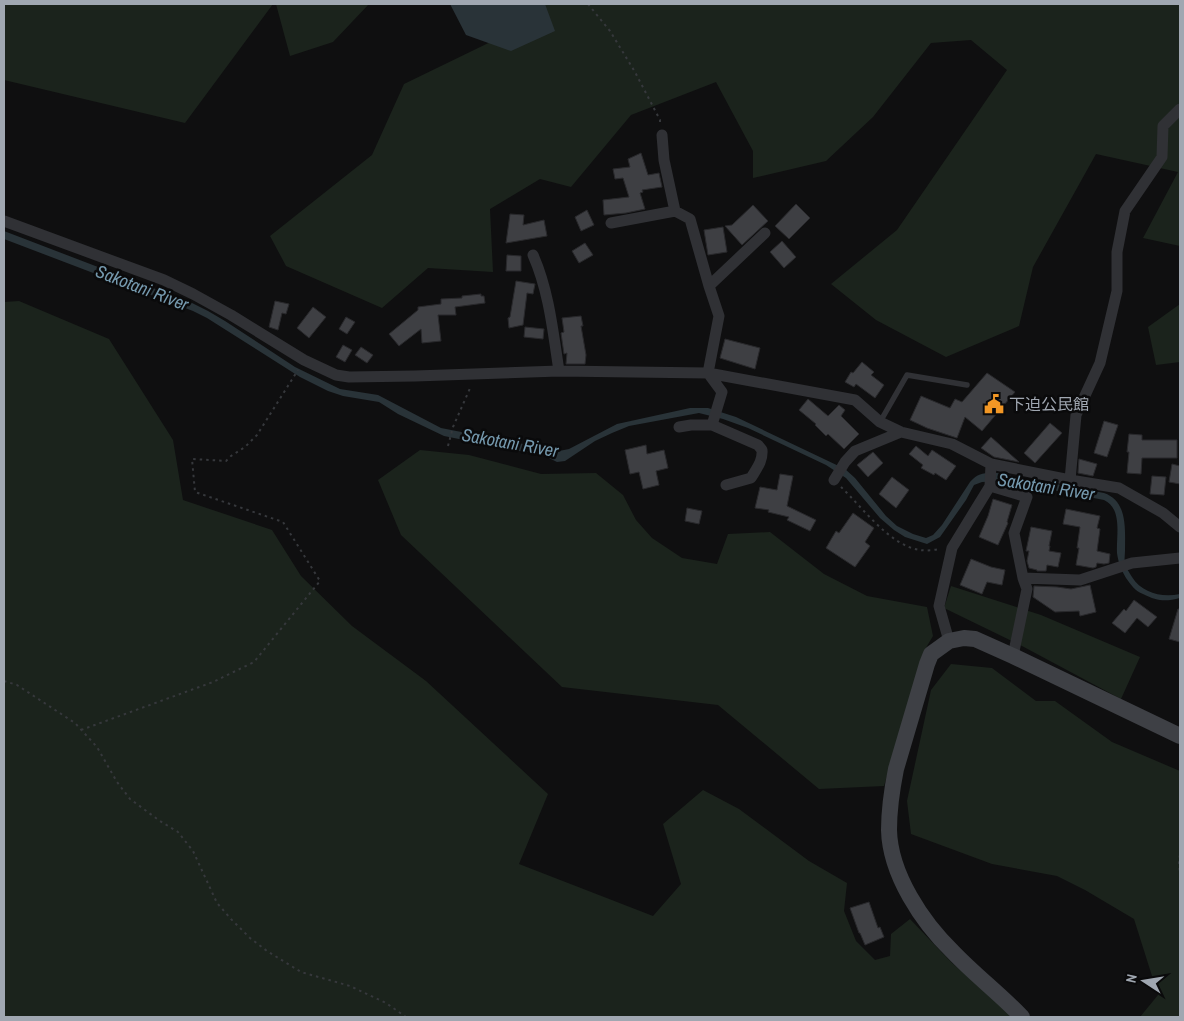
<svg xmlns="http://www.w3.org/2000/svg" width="1184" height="1021" font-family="'Archivo Narrow','Noto Sans JP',sans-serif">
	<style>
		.green { fill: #1b231c }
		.water { fill: #293338 }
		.building { fill: #3e3f43; stroke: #29292c }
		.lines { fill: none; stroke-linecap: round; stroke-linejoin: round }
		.path { stroke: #36383c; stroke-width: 2; stroke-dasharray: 2.5 4; stroke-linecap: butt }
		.lane { stroke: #303135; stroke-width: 5.5 }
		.street { stroke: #303135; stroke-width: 11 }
		.secondary { stroke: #3e4045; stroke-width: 16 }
		.labels { text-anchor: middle; stroke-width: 5; stroke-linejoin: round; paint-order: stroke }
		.poi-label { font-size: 16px; fill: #a0a7b1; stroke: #0a0a0b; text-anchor: start }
		.water-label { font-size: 18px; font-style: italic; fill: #7599ae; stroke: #0a0a0b }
	</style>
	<rect width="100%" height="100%" fill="#0f0f10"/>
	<path class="green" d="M4,4H273L185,123L4,80Z
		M276,4H369L333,42L290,56Z
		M529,4H1180V246L1143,238L1178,172L1096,154L1033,267L1019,326L946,357L876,320L831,284L897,230L1007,70L971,40L931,43L873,117L826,161L753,178V151L716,82L631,115L571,187L540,179L490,209L493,272L428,268L382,308L286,266L270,236L372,155L404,84L536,20Z
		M19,301L109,339L173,440L183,500L272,530L301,576L352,626L426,681L548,794L519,864L653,916L681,884L663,824L703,790L739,809L809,861L847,883L844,911L856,941L875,960L890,956L891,934L910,919L952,963L1000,1004L1011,1017H4V302Z
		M1180,304V362L1156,365L1148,327Z
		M420,450L469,455L541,474L596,473L623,495L636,520L652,538L682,558L717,564L728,534L770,532L824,574L867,596L927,607L933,636L924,651L884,786L819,789L718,705L562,687L401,535L378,480Z
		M951,586L1041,615L1140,657L1121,699L1022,646L944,608Z
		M951,664L992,668L1036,701H1055L1112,742L1180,771V1017H1140L1158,995L1134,919L1085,890L1057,876L992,864L911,834L907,801L931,690Z"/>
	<path class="water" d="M450,4H545L555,31L511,51L466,35Z
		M4,231L192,303L208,311L225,321L295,367L340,389L378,395L441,428L559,451L569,449L617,424L690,408H708L736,417L845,469L855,478L886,516L897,526L913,534L926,538L933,535L942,525L970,482C979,472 984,473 997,473L1104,493C1128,501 1125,530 1125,551C1125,555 1124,559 1125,563C1126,568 1129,572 1132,577C1142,593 1162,598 1180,594V598C1165,602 1157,601 1143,594C1135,591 1131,585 1126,578C1122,571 1118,562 1117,553C1116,536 1123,509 1104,500L1007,481L982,482L974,485L966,500L940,537L927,544L905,537L894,530L880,518L846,478L826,465L748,428L723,419L699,413L629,426L612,433L595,441L565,461L557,462L539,453L519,451L444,436L398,414L379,402L343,396L328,391L300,377L207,318L193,311L4,239Z"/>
	<path class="building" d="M641,153L648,175L659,173L662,187L642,190L643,192L640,193L645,209L626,213L604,215L603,200L629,197L623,178L615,179L613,169L630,167L628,159Z
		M796,204L810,218L789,239L775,226Z
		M753,205L768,221L742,245L725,226L732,225Z
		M587,210L594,225L581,231L575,217Z
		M510,214L524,215L523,225L544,220L547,236L506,243Z
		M723,227L727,252L708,255L704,230Z
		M782,241L796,257L784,268L770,252Z
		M585,243L593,255L579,263L572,251Z
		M507,255L521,256V271H506Z
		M516,281L535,284L533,294L527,293L523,325L509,328L508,318L510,317Z
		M481,294V296H484L485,303L455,307L456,315H438L441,341L422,343L421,329L399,346L389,334L418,310V307L441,304V299L462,298V296Z
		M275,301L289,304L286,314L282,313L278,330L269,327Z
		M313,307L326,317L309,338L297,328Z
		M581,316L583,326H581L586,355L585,364H566L567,353L564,354L561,333L564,332L562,318Z
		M346,317L355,322L347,334L339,329Z
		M525,327L544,329L543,339L524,337Z
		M725,339L760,348L755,369L720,358Z
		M343,345L352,350L345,362L336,357Z
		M361,347L373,355L367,363L355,355Z
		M862,362L874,372L871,375L884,385L875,398L856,384L854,387L845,382L851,372L853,373Z
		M987,373L1015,392L982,431L965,417L957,438L927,428L910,420L921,396L950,408L955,399L962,402Z
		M808,399L828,416L839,405L845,410L841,416L859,434L844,449L828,434L826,436L815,425L816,424L799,410Z
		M1104,421L1118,425L1107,457L1094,453Z
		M1050,423L1062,433L1035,463L1024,453Z
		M1129,434L1142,435V440H1177V458H1142L1141,474L1127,473L1129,452H1127Z
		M991,437L1019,462L994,457L981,448Z
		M646,445L647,454L664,450L668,468L656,471L659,485L643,489L639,472L630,474L625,450Z
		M916,446L928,456L932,450L956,466L946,480L935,473L934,475L921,468L923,465L909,454Z
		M873,452L883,463L868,477L857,465Z
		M1079,459L1097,464L1093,476L1078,473Z
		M1172,464L1180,466V484L1169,482Z
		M780,474L793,476L787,506L816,520L810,531L787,520L789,517L768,512L769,510L755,508L760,487L777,490Z
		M1152,476L1166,477L1164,495L1150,494Z
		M892,477L909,490L896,508L879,494Z
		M993,499L1012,505L1007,522L1008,523L998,545L979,537L988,516Z
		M687,508L702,511L699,524L685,521Z
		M1066,509L1100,516L1097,528L1100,529L1097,551L1110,554L1109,563L1104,564L1097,563L1096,567L1093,568L1076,565L1079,548H1077L1080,527L1063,524Z
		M853,513L874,528L865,542L870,546L855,567L826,548L836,531L839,533Z
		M1031,527L1052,531L1049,546H1050L1049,551L1061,553L1058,567L1047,565L1046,571H1037V570L1029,568L1027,561L1029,551H1026Z
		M971,559L991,567L1005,570L1002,585L987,582L982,594L960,585Z
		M1090,585L1096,612L1080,616L1079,611L1055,612L1033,597L1034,586L1057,587L1071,589Z
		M1134,600L1157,617L1148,627L1137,618L1125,633L1112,623L1124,609L1126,611Z
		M1178,609H1180V642L1169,639Z
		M869,902L878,928L880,927L884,937L865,945L860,933H859L850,908Z"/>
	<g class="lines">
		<path class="path" d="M588,4L610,31L635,72L660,120V125
			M448,446L453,427L471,386
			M841,487C862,507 890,546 920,550C926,551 934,550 940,549
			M4,681L17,685L75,723L97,747L117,782L130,799L160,821L178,832L193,851L217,903L231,919L250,938L267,951L301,972L350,986L386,1003L406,1017
			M81,730L213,682L254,662L320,581L283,522L195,492L192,459L226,461L231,456L245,447L257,435L298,370
			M1180,855L1179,860L1180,875"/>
		<path class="lane" d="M880,422L907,375L967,385"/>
		<path class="street" d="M662,135L664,160L675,211L690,219L709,286L719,316L708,373L722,392L712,425
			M4,221L164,280L193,294L231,315L304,360L336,375L349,377L415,376L559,371L708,373L855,400L880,422L901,432L952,444L991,464L1070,480L1119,488L1163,513L1180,527
			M611,223L675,211
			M533,255C549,291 553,332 559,371
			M709,286L765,233
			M679,427L691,425H712L758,445L762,450C763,461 757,468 751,478L726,485
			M834,480L845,462L855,451L901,432
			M1070,480L1076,415L1100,363L1117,291V252L1125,211L1162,157L1163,126L1180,109
			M990,486L1027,497L1014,533L1023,578L1027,589L1013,656
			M1023,578L1080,580L1132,563L1180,558
			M949,641L939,606L952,548L990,486L991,464"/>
		<path class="secondary" d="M1022,1017C1000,994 975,975 953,952C922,922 890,874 889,830C889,810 892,789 896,769L927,664L931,654L949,641L964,638L975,639L1013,656L1180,736"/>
	</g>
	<defs>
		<symbol id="civic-bare" viewBox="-9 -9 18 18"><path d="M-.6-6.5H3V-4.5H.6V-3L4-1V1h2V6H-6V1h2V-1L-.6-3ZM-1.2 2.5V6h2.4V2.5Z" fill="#f29725" stroke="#0a0a0b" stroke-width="2.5" paint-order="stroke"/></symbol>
	</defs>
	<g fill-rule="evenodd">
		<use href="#civic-bare" x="980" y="390" width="28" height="28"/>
	</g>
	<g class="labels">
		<g class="poi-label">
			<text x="1009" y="410">下迫公民館</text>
		</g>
		<g class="water-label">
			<text transform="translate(142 288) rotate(21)" y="6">Sakotani River</text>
			<text transform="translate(510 443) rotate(10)" y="6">Sakotani River</text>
			<text transform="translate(1046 487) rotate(9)" y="6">Sakotani River</text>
		</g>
	</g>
	<rect width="1184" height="1021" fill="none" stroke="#a0a7b1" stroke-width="10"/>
	<g transform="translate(1144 981) rotate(282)" stroke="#0a0a0b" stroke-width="4" paint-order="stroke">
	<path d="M0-4L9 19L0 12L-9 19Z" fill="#a0a7b1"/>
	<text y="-8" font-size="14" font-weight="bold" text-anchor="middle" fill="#a0a7b1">N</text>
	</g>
</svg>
